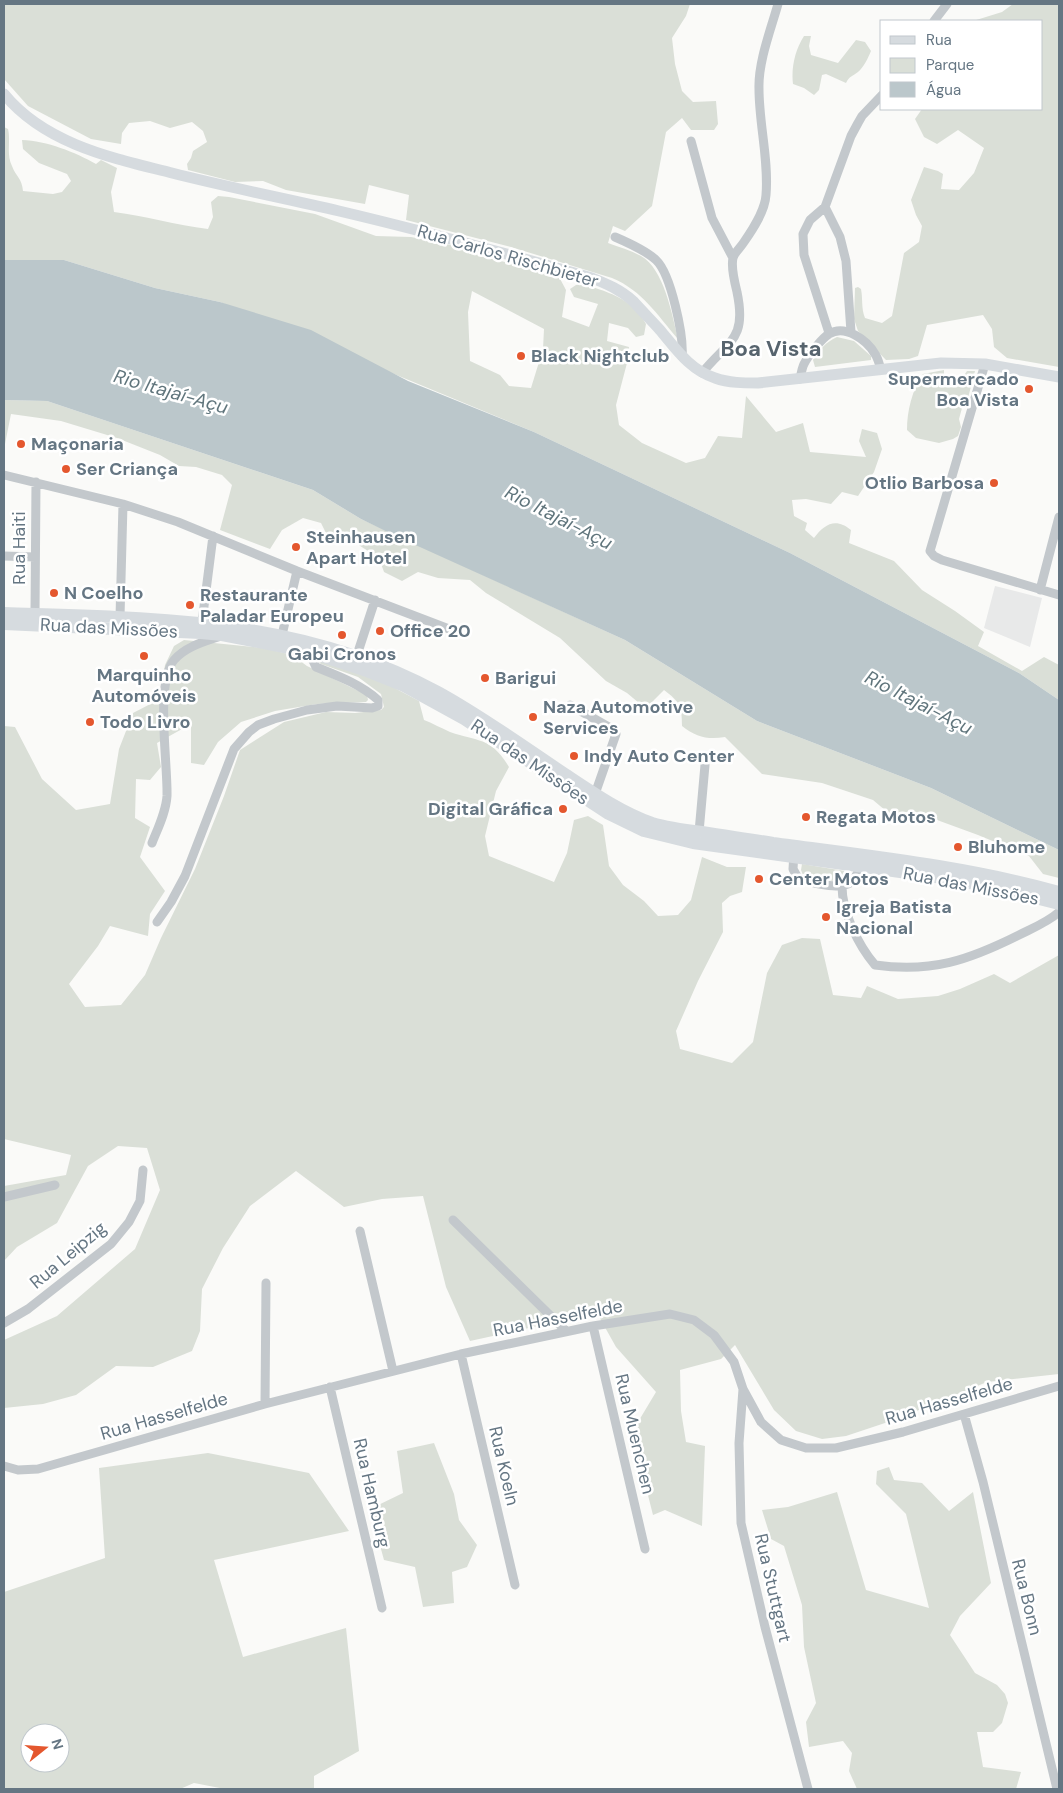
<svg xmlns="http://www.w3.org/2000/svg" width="1063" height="1793" font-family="'DM Sans',sans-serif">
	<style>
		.built { fill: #e8e9e9 }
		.green { fill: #dadfd7; fill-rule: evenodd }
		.water { fill: #bbc7cb }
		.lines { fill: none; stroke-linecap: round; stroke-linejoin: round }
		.street { stroke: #c3c8cc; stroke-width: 9 }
		.secondary { stroke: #d6dbdf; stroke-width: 11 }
		.primary { stroke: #d6dbdf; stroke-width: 12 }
		.poi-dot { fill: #e4572e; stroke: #fff; stroke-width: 2 }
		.labels { text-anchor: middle; stroke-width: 5; stroke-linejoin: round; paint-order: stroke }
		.street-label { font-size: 18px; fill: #657683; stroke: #fff }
		.poi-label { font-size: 18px; font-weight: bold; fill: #657683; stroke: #fff; text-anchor: start }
		.water-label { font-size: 19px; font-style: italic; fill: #60757c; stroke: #fff }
		.district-label { font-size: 22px; font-weight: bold; fill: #57646e; stroke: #fff }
	</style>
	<rect width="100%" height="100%" fill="#fafaf8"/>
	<path class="built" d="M995,586L1042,598L1030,647L984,628Z"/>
	<path class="green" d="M4,4H690L686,16L672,38L675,64L682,91L693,102L716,101L718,124L714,130H691L682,118L666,132L652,206L625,231L613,226L608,243C619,247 630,250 641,256C664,269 672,314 678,339C657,315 643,291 612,278L511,247L406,220L409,195L369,185L365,204L286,190L263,181L235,182L188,170L187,164L191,158L193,151L207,142L203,131L192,122L170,128L150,121L129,123L122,133L121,144L91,139L28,106L4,79Z
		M1013,4H1059V367L1007,358L994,347L992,329L983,315L927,325L918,356L909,359L886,360L858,331L854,319L855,288L858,287L861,289C863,299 861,308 865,318L882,323L892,316L904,253L919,242L922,226L916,215L911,200L924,167L938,171L943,174L941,189L959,190L974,173L984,148L958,130L937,144L924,137L915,119L922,109H1042V21H973L1002,12Z
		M804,36H811L809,46L811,55L838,63L856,40L865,42L871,51C868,58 864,67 858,72C853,76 849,76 846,83L826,74L822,75L819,90L814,95L804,88L793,84C791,68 795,50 804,36Z
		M4,127L8,129C11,141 6,154 12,166C16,177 22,178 23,191L53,194L62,192L71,181L67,174L39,163L23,149L22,140C47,141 75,152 96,164L101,160L117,168L111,192L114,212C145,216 176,225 208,229L213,217L211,202L218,196L229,197L315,214L376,236L411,237L451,245L484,257L558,275L566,290L562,317L589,327L598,304L574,297L570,289L579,283C606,291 632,298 646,324L644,335L636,337L628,328L609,323L607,341L629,347L627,363L616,405L619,425L642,443L686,463L705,458L718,436L742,438L746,396L776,432L803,423L810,452L866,457L859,441L862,429L877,433L882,449L874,472L858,496L842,492L831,504L806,499L792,500L794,516L807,523L805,530L814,538C824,524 836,517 851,530L849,543L894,561L922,590L955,611L984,632L978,646L1022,671L1044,657L1059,665V700L1019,673L790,553L534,432L220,302L155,288L64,260H4ZM472,291L544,329L543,349L531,388L509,386L500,375L470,361L468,312Z
		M837,337L854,341L871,356V360L815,367L813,360C820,349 826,342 837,337Z
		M944,370V381L959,383L967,371H975L968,398L962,408L959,419L961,427L958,436L953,439L939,443L916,438L907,430C907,411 912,390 923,374Z
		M4,400L47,401L313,490L361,519L625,640L757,721L931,788L1059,850V878L1043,874L1029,856L978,835L937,820L892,816L873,800L822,783L762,774L725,737C708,740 696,737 682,726C682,706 680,702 664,690L650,704L639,703L627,693L606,681L560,638L486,593L470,580L438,578L418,572L402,581L384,572L379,558L354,542L327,535L321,523L303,518L282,530L270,549L220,530L232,485L222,475L196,467L179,466L160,455L117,438L61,421L11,414L4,449Z
		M184,640L264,648L292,655L307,666L367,695L368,700L366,702L317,704L275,711L241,722L218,742L204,765L191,763V724L157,743L161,767L150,780L136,779L135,818L150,827L140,857L165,891L150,914L148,936L110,926L98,946L69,984L85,1007L121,1005L145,975L161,938L195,869L224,796L240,750L284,722L326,712L355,713L381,710L384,707L381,694L358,677L321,664L316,660L374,677L419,701L424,720C432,723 441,728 450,732C479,742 491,737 509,767L496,791L485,836L489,856L554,882L567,853L574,820L588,816L603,825L609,866L623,885L644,901L658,916L678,915L691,900L702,857L727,867H746L742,892L730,896L722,903L723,932L698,981L676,1031L680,1049L732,1063L753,1042L767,973L782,945L802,938L820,939L833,995L861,998L867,986L898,999L938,996L960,989L994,974L1010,983L1059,955V1374L987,1382L897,1419L846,1436L822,1439L796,1431L774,1410L735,1345L721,1359L680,1370L681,1411L686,1442L705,1446L702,1526L665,1510L653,1515L632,1432L656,1392L616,1347L597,1313L470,1341L446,1287L423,1196L382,1199L344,1207L296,1171L250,1206L223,1248L202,1289L200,1331L192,1351L153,1367L116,1366L76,1395L43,1404L4,1408V1340L57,1316L135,1249L160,1190L147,1148L118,1146L88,1166L57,1223L17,1247L4,1261V1186L66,1175L71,1155L4,1139V726L15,727L42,779L76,810L110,804L119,749L133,713L160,699L165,665L174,646Z
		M802,864L851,872C847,889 816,877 803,875L801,870Z
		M434,1443L454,1494L459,1520L477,1545L467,1567L452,1572L454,1603L423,1607L415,1567L384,1560L370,1509L403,1493L397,1451Z
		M208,1453L309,1473L349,1531L214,1560L243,1657L346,1628L359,1751L314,1776V1789H225L194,1783L180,1789H4V1592L105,1558L99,1468ZM30,1733H60V1763H30Z
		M889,1467L894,1480L922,1483L949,1511L973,1492L991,1583L960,1616L950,1635L975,1673L997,1685L1005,1694L1008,1703L1002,1723L993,1732H977L983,1767L1021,1772L1016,1789H857L849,1771L852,1753L843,1741L809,1747L806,1722L816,1703L804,1647L802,1605L784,1546L771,1539L762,1510L788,1507L837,1492L866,1590L929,1608L906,1514L876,1484L877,1471Z"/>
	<path class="water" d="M4,260H64L155,288L220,302L311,330L408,381L534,432L790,553L1019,673L1059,700V850L931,788L757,721L625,640L400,538L361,519L313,490L47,401L4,400Z"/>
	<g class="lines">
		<path class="street" d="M934,21L947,4
			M691,141L712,218L733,258
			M825,207L840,237L846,261L851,332
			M615,237C629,243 645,250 656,260C671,274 684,336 682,357
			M829,333L804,255L803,234L810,220L825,207L851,136L858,123L862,116L882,95
			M985,364L930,551L934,556L942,560L1059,595
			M702,373C729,340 747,340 737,292C735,284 731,266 733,258C734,253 741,247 744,242C753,229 765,211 766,195C769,160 759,124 759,89C758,62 771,29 778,4
			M800,379C801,374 802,368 804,364C808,356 822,338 829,334C845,324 867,340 875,354C878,358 879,364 881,369
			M4,475L123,504L178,522L297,571L449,629
			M4,556L35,557
			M1040,590L1059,517
			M35,614L36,482
			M120,617L123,504
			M202,622L213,536
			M282,635L297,571
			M357,655L375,600
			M570,705L614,730L616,734L595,794
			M699,832L705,765
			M152,843C158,828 166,812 167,796C168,764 155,683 174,660C185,647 203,642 218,637
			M794,853L793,869L799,880C814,882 838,891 852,882L864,863
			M842,886C842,912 858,945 875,965C932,973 969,960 1019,935C1033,928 1048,922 1059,912
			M157,922L171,902L185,876L234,749L249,732L258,725L274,719L307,710L337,706L372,708L378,706V700C360,684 338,676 316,667L309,652
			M4,1197L55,1185
			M453,1220L566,1331
			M360,1231L393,1371
			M4,1323L28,1309L111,1244L129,1222L140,1201L143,1170
			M593,1326L645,1549
			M461,1354L515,1585
			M330,1387L382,1608
			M743,1389L739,1443L741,1523L765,1627L808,1789
			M265,1404L266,1283
			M964,1414L983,1482L1057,1789
			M4,1466L18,1470L38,1469L265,1404L461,1354L593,1326L670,1314L694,1320L714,1335L734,1362L743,1389L761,1422L781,1440L806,1448H836L903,1432L1059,1386"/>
		<path class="secondary" d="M4,94C45,144 112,158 172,173C227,187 283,198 339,211C424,231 508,254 592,278C607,284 621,290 633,301C642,311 651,320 660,330C676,349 690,370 715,378C729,383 744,383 758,383L941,363L985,364L1059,377"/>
		<path class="primary" d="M4,613C156,618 300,617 438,692C482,716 523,746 565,774C592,792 621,812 652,823C668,828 685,830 702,832C726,836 750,839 773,843C869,856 966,866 1059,892
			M4,624L201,633L222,635L309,652L364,670L404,686L464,719L607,813L644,831L693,843L950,879L1000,889L1059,904"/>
	</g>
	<g class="poi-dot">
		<circle cx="521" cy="356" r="5"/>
		<circle cx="1029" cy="389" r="5"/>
		<circle cx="21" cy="444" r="5"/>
		<circle cx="66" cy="469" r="5"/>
		<circle cx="994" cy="483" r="5"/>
		<circle cx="296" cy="547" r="5"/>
		<circle cx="54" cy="593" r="5"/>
		<circle cx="190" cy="605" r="5"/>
		<circle cx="380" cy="631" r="5"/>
		<circle cx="342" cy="635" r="5"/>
		<circle cx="144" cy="656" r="5"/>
		<circle cx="485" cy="678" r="5"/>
		<circle cx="533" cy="717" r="5"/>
		<circle cx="90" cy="722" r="5"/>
		<circle cx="574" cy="756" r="5"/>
		<circle cx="563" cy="809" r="5"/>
		<circle cx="806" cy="817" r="5"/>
		<circle cx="958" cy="847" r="5"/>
		<circle cx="759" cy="879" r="5"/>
		<circle cx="826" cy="917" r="5"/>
	</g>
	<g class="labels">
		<g class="street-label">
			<text transform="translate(508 256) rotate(16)" y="6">Rua Carlos Rischbieter</text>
			<text transform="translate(19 548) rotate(-90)" y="6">Rua Haiti</text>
			<text transform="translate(109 628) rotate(3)" y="6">Rua das Missões</text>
			<text transform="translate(530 762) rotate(34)" y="6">Rua das Missões</text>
			<text transform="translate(971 886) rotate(11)" y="6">Rua das Missões</text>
			<text transform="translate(68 1255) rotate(-40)" y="6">Rua Leipzig</text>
			<text transform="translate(558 1318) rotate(-11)" y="6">Rua Hasselfelde</text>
			<text transform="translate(949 1401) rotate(-16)" y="6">Rua Hasselfelde</text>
			<text transform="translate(164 1416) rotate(-16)" y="6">Rua Hasselfelde</text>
			<text transform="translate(635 1434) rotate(77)" y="6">Rua Muenchen</text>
			<text transform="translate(504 1466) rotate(77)" y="6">Rua Koeln</text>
			<text transform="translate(372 1493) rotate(77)" y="6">Rua Hamburg</text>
			<text transform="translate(773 1588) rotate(77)" y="6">Rua Stuttgart</text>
			<text transform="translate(1027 1597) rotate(76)" y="6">Rua Bonn</text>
		</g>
		<g class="poi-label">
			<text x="531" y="362">Black Nightclub</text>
			<text x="1019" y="385" text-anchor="end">Supermercado<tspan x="1019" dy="21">Boa Vista</tspan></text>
			<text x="31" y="450">Maçonaria</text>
			<text x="76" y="475">Ser Criança</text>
			<text x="984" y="489" text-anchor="end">Otlio Barbosa</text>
			<text x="306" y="543">Steinhausen<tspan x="306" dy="21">Apart Hotel</tspan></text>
			<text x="64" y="599">N Coelho</text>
			<text x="200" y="601">Restaurante<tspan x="200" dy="21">Paladar Europeu</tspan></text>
			<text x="390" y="637">Office 20</text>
			<text x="342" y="660" text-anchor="middle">Gabi Cronos</text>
			<text x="144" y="681" text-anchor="middle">Marquinho<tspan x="144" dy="21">Automóveis</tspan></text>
			<text x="495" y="684">Barigui</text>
			<text x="543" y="713">Naza Automotive<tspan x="543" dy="21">Services</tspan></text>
			<text x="100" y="728">Todo Livro</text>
			<text x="584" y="762">Indy Auto Center</text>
			<text x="553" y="815" text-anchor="end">Digital Gráfica</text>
			<text x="816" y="823">Regata Motos</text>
			<text x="968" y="853">Bluhome</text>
			<text x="769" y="885">Center Motos</text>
			<text x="836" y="913">Igreja Batista<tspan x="836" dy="21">Nacional</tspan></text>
		</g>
		<g class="water-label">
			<text transform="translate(171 391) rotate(16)" y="7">Rio Itajaí-Açu</text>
			<text transform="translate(559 517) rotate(27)" y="7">Rio Itajaí-Açu</text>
			<text transform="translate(919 702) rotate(27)" y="7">Rio Itajaí-Açu</text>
		</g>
		<g class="district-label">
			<text x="771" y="356">Boa Vista</text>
		</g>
	</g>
	<rect width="1063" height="1793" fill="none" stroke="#657683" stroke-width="10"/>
	<rect x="880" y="20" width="162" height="90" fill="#ffffff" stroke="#c1c8cd"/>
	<rect x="890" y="36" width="25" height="8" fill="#d6dbdf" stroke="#c1c8cd"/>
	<text x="926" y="45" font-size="15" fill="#657683">Rua</text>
	<rect x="890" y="58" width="25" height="15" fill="#dadfd7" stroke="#c1c8cd"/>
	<text x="926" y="70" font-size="15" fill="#657683">Parque</text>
	<rect x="890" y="82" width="25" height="15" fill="#bbc7cb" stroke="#c1c8cd"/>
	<text x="926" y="95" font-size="15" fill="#657683">Água</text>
	<g transform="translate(45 1748) rotate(73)"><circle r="24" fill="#ffffff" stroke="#c1c8cd"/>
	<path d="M0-4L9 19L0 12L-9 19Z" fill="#e4572e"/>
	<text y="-8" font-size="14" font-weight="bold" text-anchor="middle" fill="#657683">N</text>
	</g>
</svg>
